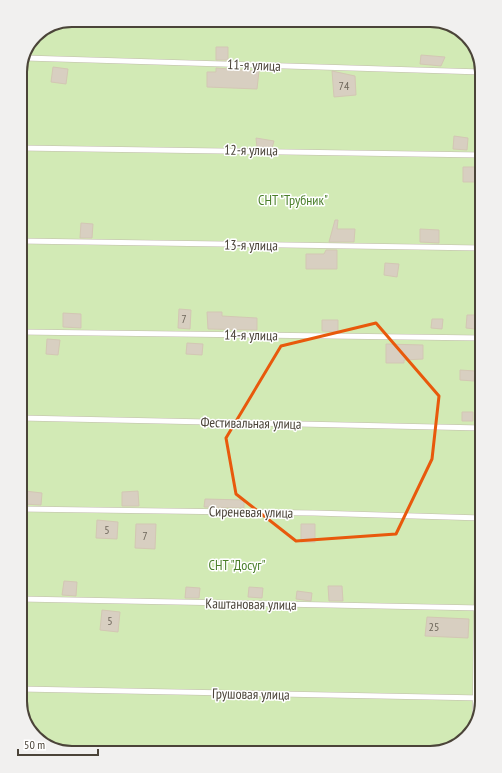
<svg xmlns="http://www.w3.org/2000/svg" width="502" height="773" font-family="'PT Sans Narrow',sans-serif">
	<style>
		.green { fill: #d2eab5 }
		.building { fill: #d8cfc1; stroke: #d3c7b4 }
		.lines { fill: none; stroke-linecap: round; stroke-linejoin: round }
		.service-casing { stroke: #c2bbae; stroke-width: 6 }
		.service { stroke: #fff; stroke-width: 5 }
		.marked { fill: none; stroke: #e8590c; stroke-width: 3; stroke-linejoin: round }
		.labels { text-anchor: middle; stroke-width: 3; stroke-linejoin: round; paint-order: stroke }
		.number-label { font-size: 12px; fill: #6e675b }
		.street-label { font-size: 14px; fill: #4b4439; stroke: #fff }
		.park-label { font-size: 14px; fill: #4a7f2a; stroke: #fff }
		.rim { fill: none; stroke: #4b4439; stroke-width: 2 }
	</style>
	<rect width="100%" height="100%" fill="#f6f3ec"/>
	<path class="green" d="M72,20H434L459,29L477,49L482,72V704L473,730L453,748L430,753H69L43,744L25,724L20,701V68L37,33Z"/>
	<path class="building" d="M216,47H228V60H216Z
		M421,55L445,57L441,66L420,64Z
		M53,67L68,69L66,84L51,82Z
		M216,68L259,71L257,89L207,87V72H216Z
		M332,71L355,76L356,95L334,97Z
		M454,136L468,138L467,150L453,149Z
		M256,138L274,141L272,148H257Z
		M463,167H480V182H463Z
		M335,220H338L337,229H355L354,242H329Z
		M81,223L93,224L92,238H80Z
		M420,229L439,230V243L420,242Z
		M326,250H337V269H306V254H324Z
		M385,263L399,264L397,277L384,275Z
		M179,309L191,310L190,329L178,328Z
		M207,312H222V316L257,318V330L208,329Z
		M63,313L81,314V328L63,327Z
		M467,315H476L475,329L466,328Z
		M432,319H443L442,329L431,328Z
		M322,320H338V332L322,331Z
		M47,339L60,340L58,355L46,354Z
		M187,343L203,344L202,355L186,354Z
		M386,344L423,345V359L404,360V363H386Z
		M460,370L475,371L474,381L460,380Z
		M462,412H473V421H462Z
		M25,491L42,493L41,505L23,504Z
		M138,491L139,506H122V492Z
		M205,499L244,500V508L204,507Z
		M97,520L118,522L117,539L96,538Z
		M136,524H156L155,549L135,548Z
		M301,524H315V542H301Z
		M64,581L77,582L76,596L62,595Z
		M328,586H342L343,601H329Z
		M186,587L200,588L199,598H185Z
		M249,587L263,588L262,598L248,597Z
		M297,591L312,593L311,601L296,599Z
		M102,610L120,612L118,632L100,630Z
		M427,617L469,619L468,638L425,636Z"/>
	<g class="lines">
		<defs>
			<path id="service" d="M25,58L482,72
				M20,148L482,155
				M20,241L482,248
				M20,332L482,338
				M20,418L482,428
				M20,509L314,513L482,518
				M20,599L482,608
				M20,689L482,698
				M475,726L479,428"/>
		</defs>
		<use href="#service" class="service-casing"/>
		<use href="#service" class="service"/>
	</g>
	<path class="marked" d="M376,323L439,396L432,459L396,534L296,541L236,494L226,438L281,346Z"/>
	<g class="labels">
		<g class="number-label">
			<text x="344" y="90">74</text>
			<text x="184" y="323">7</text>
			<text x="107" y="534">5</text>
			<text x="145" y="540">7</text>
			<text x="110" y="625">5</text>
			<text x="434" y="631">25</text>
		</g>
		<g class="street-label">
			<text transform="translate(254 65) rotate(2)" y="5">11-я улица</text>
			<text transform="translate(251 150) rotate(1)" y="5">12-я улица</text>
			<text transform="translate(251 245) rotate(1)" y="5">13-я улица</text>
			<text transform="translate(251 335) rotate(1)" y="5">14-я улица</text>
			<text transform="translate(251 423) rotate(1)" y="5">Фестивальная улица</text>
			<text transform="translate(251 512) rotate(1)" y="5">Сиреневая улица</text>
			<text transform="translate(251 604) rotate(1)" y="5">Каштановая улица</text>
			<text transform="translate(251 694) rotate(1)" y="5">Грушовая улица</text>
		</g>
		<g class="park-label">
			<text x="293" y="205">СНТ "Трубник"</text>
			<text x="237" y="570">СНТ "Досуг"</text>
		</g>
	</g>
	<path d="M0 0H502V773H0ZM72 27H430A45 45 0 0 1 475 72V701A45 45 0 0 1 430 746H72A45 45 0 0 1 27 701V72A45 45 0 0 1 72 27Z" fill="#f1f0ef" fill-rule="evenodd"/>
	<path class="rim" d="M72 27H430A45 45 0 0 1 475 72V701A45 45 0 0 1 430 746H72A45 45 0 0 1 27 701V72A45 45 0 0 1 72 27Z"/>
	<path d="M18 749v6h80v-6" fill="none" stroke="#4b4439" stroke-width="2"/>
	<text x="24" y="749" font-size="12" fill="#4b4439" stroke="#ffffff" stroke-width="3" paint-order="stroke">50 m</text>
</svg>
